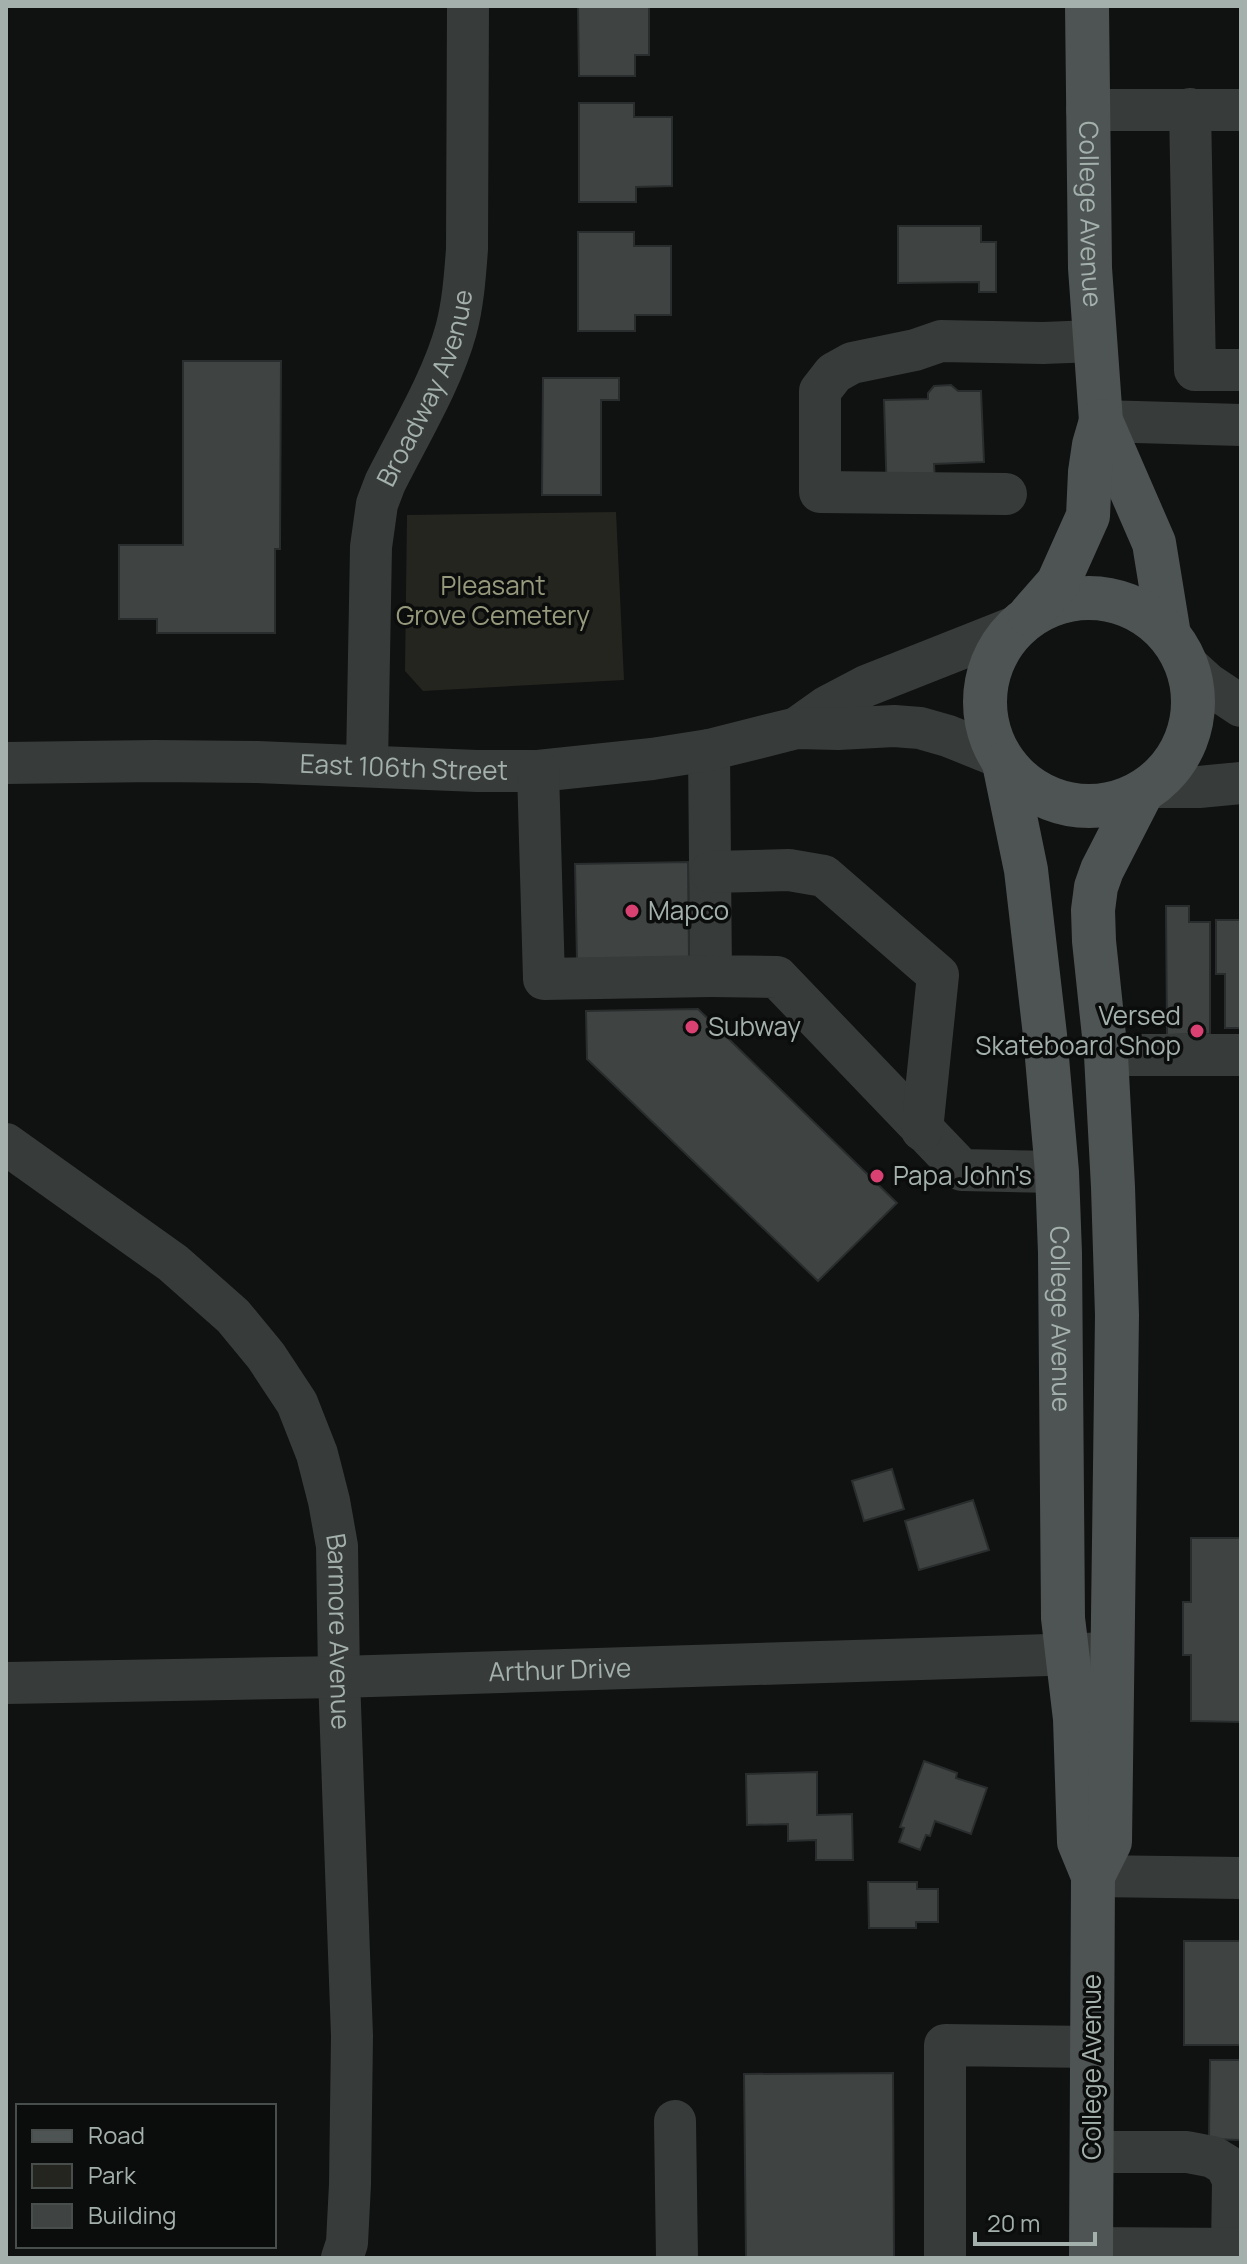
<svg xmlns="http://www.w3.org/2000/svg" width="1247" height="2264" font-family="Manrope,sans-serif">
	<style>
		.green { fill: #25251f }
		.building { fill: #3f4443; stroke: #2a2d2d; stroke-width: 2 }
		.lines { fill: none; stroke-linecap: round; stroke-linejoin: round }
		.minor { stroke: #373b3a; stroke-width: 42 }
		.major { stroke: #4e5453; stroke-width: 44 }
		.poi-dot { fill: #d84172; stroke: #0b0c0c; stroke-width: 3 }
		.labels { text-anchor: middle; stroke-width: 7; stroke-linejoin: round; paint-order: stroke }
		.street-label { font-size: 26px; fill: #a3b0ac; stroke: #0b0c0c }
		.park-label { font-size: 26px; fill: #97997c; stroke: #0b0c0c }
		.poi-label { font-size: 26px; fill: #a3b0ac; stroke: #0b0c0c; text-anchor: start }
	</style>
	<rect width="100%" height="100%" fill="#101111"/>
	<path class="green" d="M616,512L624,680L423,691L405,671L407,515Z"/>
	<path class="building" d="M578,6H649V55H635V76H579Z
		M579,103H634V117H672V186L636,187V202H579Z
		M898,226H981V242H996V292H979V282L898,283Z
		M578,232H634V246H671V315H635V331H578Z
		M183,361H281L280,549H275V633H157V619H119V545H183Z
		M543,378H619V400H601V495H542Z
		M951,385L958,391H981L984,462L934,464L936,497L887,498L884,400L928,399V393L934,386Z
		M688,862L689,958L577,960L575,864Z
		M1166,906H1189V922H1210V1034L1167,1035Z
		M1216,920H1241V1028H1225V974H1216Z
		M698,1009L897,1203L818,1281L587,1059L586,1011Z
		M892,1469L904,1509L864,1521L852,1481Z
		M973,1500L989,1550L919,1570L905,1521Z
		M1191,1538H1241V1722L1191,1721V1655H1183V1602H1191Z
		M924,1761L957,1773L956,1778L987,1788L971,1834L935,1821L930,1836L926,1835L920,1850L899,1842L904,1828L900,1827Z
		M817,1772V1815L852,1814L853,1860H816V1840L788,1841V1824L747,1825L746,1774Z
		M868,1882H917V1889H938V1922H916V1928H869Z
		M1184,1941H1241V2045H1184Z
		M1210,2060H1241V2140L1209,2139Z
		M893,2073L894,2258H746L744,2074Z"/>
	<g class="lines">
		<g class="minor">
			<path d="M1190,109L1195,370H1241"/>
			<path d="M1087,110H1241"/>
			<path d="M1101,421L1241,425"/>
			<path d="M1006,494L820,492V391L834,373L852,363L915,350L941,341L1043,343L1095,341"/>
			<path d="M1187,665L1208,684L1241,706"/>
			<path d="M797,728L828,706L866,686L1015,627"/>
			<path d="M709,750L711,976L777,977L962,1170L1057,1172"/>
			<path id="s1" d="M6,763L155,761L257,762L477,771H538L652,759L709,750L797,728L838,729L894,726L920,728L948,736L1000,757"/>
			<path id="s2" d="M367,765L371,547L377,504L385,483C409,435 442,381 456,330C463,304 465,276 467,249L468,6"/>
			<path d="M538,771L544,979L711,976"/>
			<path d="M1152,787H1199L1241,783"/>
			<path d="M711,872L789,870L824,876L938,975L922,1130"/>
			<path d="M1106,1055H1241"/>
			<path id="s3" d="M6,1144L173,1263L233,1316L266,1356L297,1403L317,1454L329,1501L337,1546L339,1677L352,2036L350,2184L347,2243L342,2258"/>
			<path id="s4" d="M6,1683L339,1677L1113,1653"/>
			<path d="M1093,1876L1241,1878"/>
			<path d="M675,2121L677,2258"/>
			<path d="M1091,2152H1187L1213,2157L1226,2165L1233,2180L1232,2249"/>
			<path d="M1091,2248L1241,2249"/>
			<path d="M945,2258V2045L1092,2047"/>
		</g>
		<g class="major">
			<path id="s5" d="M1087,6L1090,268L1101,421L1154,543L1169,635"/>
			<circle cx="1089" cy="702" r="104"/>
			<path d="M1030,615L1058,583L1088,516L1090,472L1094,445L1101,421"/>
			<path id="s6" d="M1004,763L1026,870L1045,1035L1057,1172L1060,1253L1063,1618L1075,1719L1079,1842L1093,1876L1091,2258"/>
			<path d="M1093,1876L1110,1842L1117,1315L1113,1187L1106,1055L1094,941L1093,910L1096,887L1102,870L1141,794"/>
		</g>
	</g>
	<g class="poi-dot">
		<circle cx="632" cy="911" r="8"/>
		<circle cx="692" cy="1027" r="8"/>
		<circle cx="1197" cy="1031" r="8"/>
		<circle cx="877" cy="1176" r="8"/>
	</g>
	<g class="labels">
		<g class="street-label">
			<text dy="9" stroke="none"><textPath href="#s5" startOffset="208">College Avenue</textPath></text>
			<text dy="9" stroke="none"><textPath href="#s2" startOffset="388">Broadway Avenue</textPath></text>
			<text dy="9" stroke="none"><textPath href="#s1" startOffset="398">East 106th Street</textPath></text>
			<text dy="9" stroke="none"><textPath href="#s6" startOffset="560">College Avenue</textPath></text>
			<text dy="9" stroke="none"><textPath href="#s3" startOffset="628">Barmore Avenue</textPath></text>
			<text dy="9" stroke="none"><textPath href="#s4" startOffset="554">Arthur Drive</textPath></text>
			<text transform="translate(1092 2067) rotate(-90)" y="9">College Avenue</text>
		</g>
		<g class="park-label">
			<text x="493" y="595">Pleasant<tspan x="493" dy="30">Grove Cemetery</tspan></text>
		</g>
		<g class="poi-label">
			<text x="648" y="920">Mapco</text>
			<text x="1181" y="1025" text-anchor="end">Versed<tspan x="1181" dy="30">Skateboard Shop</tspan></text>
			<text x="708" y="1036">Subway</text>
			<text x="893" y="1185">Papa John's</text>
		</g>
	</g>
	<rect width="1247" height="2264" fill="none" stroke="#a3b0ac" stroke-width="16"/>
	<rect x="16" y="2104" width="260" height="144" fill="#0b0c0c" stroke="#484e4c" stroke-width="2"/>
	<rect x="32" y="2130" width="40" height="12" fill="#4e5453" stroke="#484e4c" stroke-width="2"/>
	<text x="88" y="2144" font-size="24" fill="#a3b0ac">Road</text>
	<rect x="32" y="2164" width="40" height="24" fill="#25251f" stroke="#484e4c" stroke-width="2"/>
	<text x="88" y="2184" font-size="24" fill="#a3b0ac">Park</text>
	<rect x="32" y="2204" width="40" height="24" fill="#3f4443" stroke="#484e4c" stroke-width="2"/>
	<text x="88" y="2224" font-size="24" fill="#a3b0ac">Building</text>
	<path d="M975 2232v12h120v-12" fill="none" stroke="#a3b0ac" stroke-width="4"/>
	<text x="987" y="2232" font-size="24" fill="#a3b0ac" stroke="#0b0c0c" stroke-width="6" paint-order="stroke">20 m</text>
</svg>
